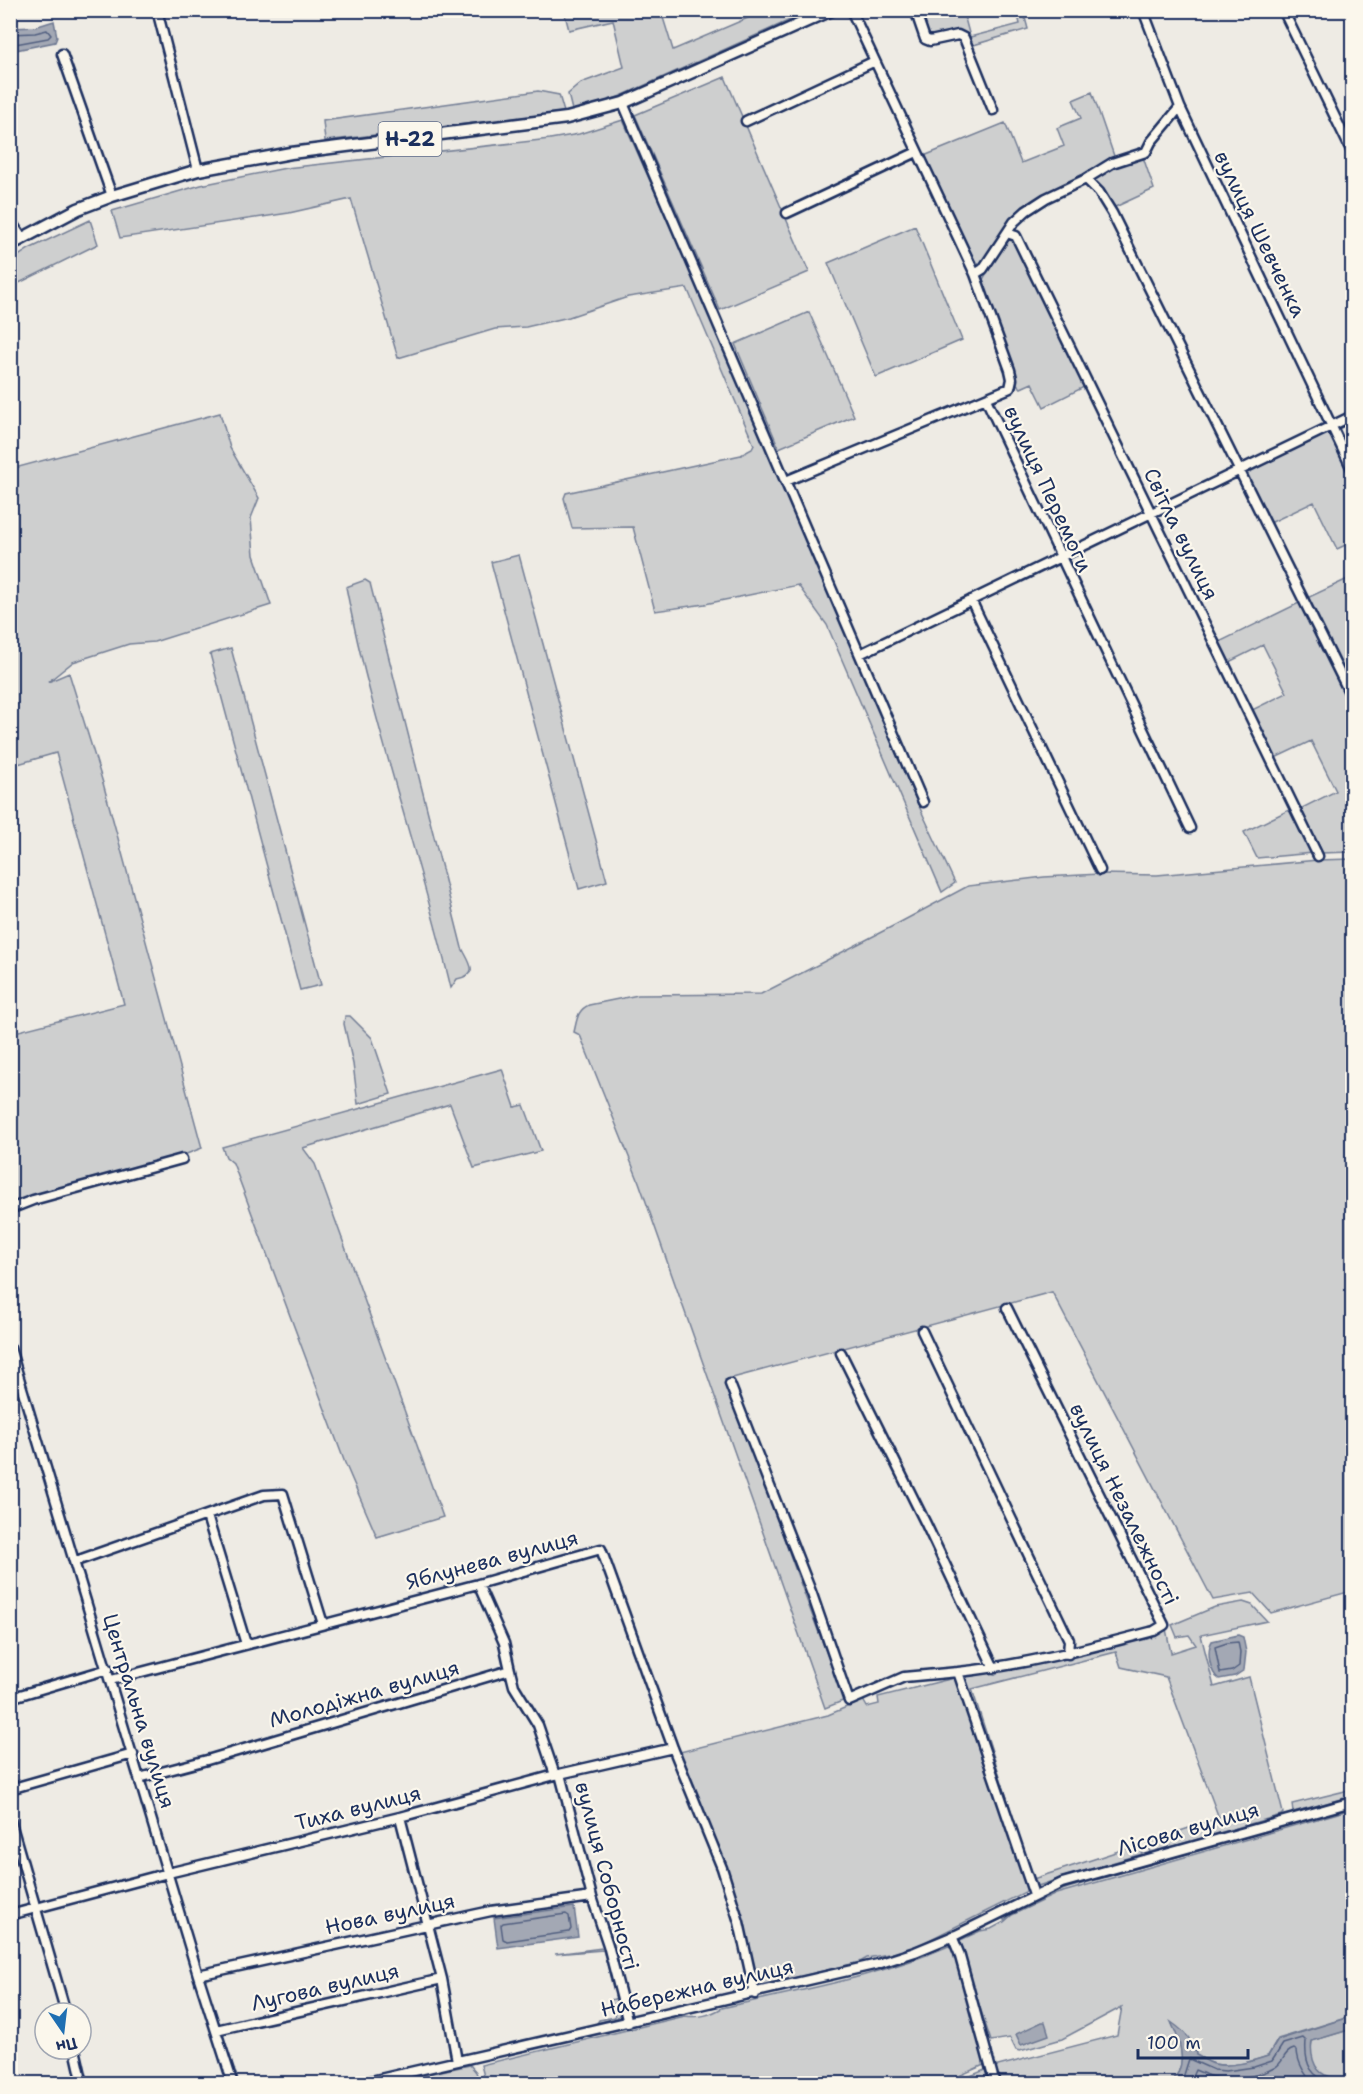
<svg xmlns="http://www.w3.org/2000/svg" width="1363" height="2094" font-family="'Shantell Sans',sans-serif">
	<style>
		.green { fill: #cecfcf; stroke: #747f96; stroke-width: 1.5 }
		.water { fill: #a3a8b4; stroke: #6d7892; stroke-width: 1.5 }
		.lines { fill: none; stroke-linecap: round; stroke-linejoin: round }
		.shore { stroke: #515f80; stroke-width: 1.5 }
		.minor-casing { stroke: #1b2f5e; stroke-width: 13 }
		.major-casing { stroke: #1b2f5e; stroke-width: 15 }
		.minor { stroke: #fbf7ec; stroke-width: 8 }
		.major { stroke: #fbf7ec; stroke-width: 10 }
		.labels { text-anchor: middle; stroke-width: 4.5; stroke-linejoin: round; paint-order: stroke }
		.shield { fill: #fbf7ec; stroke: #5e6b89; stroke-width: 1.5 }
		.shield-label { font-size: 20px; font-weight: bold; fill: #1b2f5e }
		.street-label { font-size: 21px; fill: #1b2f5e; stroke: #fbf7ec }
	</style>
	<rect width="100%" height="100%" fill="#eeebe4"/>
	<filter id="ink" filterUnits="userSpaceOnUse"><feTurbulence type="fractalNoise" baseFrequency=".0167" numOctaves="2"/><feDisplacementMap in="SourceGraphic" scale="12" xChannelSelector="R" yChannelSelector="G"/><feConvolveMatrix kernelMatrix="1 2 1 2 8 2 1 2 1" color-interpolation-filters="sRGB"/></filter>
	<g filter="url(#ink)">
		<path class="green" d="M564,11H661L673,50L764,11H810L621,96L595,105L572,110L568,94L581,83L624,67L613,20L569,30Z
			M919,11H963L970,37L1020,24L1017,11H1037L1024,14L1028,29L970,46L966,36L928,37Z
			M725,77L809,272L720,310L635,115Z
			M538,91L559,95L564,112L325,141L323,121Z
			M1092,92L1114,156L1011,220L982,263L975,265L924,156L1005,123L1021,163L1064,146L1057,128L1081,118L1073,100Z
			M623,120L710,316L918,804L955,883L942,892L827,625L798,585L705,604L655,611L633,527L572,528L564,498L566,493L741,455L752,449L754,445L687,288L628,297L569,317L526,327L495,329L398,358L351,199L289,213L120,238L112,211L201,185L286,168L550,139L579,134Z
			M1143,157L1154,189L1113,208L1092,181L1114,167Z
			M90,220L98,244L11,287V261L29,249Z
			M915,226L962,340L876,377L828,263Z
			M1008,237L1014,239L1086,386L1044,407L1032,383L1021,388L1014,381L1013,371L982,281Z
			M809,312L854,416L779,448L735,344Z
			M220,413L230,448L259,498L251,518L254,555L271,605L154,642L129,644L73,662L48,682L69,673L103,783L202,1148L176,1158L11,1206V1033L124,1004L56,753L11,766V469Z
			M1330,431L1352,478V542L1337,549L1314,502L1270,523L1245,472Z
			M519,555L607,881L579,889L491,562Z
			M1352,577V691L1307,598Z
			M365,580L370,583L462,948C470,964 480,974 457,979L451,988C419,853 372,723 346,587Z
			M1301,602L1352,706V852L1320,853L1298,810L1336,791L1311,741L1273,759L1250,711L1287,693L1263,645L1227,663L1217,643Z
			M231,648L321,985L300,990L210,654Z
			M1291,809L1313,853L1257,858L1244,832Z
			M1352,859V1591L1271,1613L1253,1593L1213,1600L1052,1292L725,1380C767,1486 802,1594 845,1700L825,1708L639,1182L580,1035L574,1032C577,1020 577,1010 589,1005L638,995L761,994L895,925L968,886L1044,877L1100,874L1157,875L1318,860Z
			M345,1016H350L372,1038L391,1094L358,1104L353,1064L344,1024Z
			M502,1069L515,1107L524,1105L541,1151L474,1168L450,1104L303,1148L315,1164L443,1517L377,1537L345,1463L233,1163L226,1157L222,1147Z
			M1243,1602L1252,1605L1267,1621L1201,1635L1214,1687L1249,1677L1283,1813L1281,1815L1150,1853L1147,1842L1219,1818L1166,1677L1121,1667L1116,1652L972,1689L1033,1879L1140,1844L1142,1854L1067,1876L1038,1886L1034,1885L965,1682L968,1675L1068,1657L1166,1629L1171,1653L1196,1645L1189,1635L1177,1637L1172,1625L1215,1607Z
			M958,1677L1029,1888L1027,1891L921,1944L899,1952L867,1958L860,1962L761,1986L756,1984L724,1868L680,1752L828,1715L863,1700L867,1707L879,1704L878,1697Z
			M1352,1783V1796L1293,1812L1292,1804L1349,1790Z
			M1352,1805V1807L1068,1888C1047,1895 1020,1905 1004,1920L1003,1918L1010,1911L1058,1889Z
			M1352,1809V2016L1278,2039L1268,2056C1253,2061 1231,2068 1214,2064C1208,2062 1202,2058 1196,2055L1195,2045L1172,2024C1182,2043 1188,2067 1170,2083H999L994,2067L1117,2035L1122,2007L1062,2039L1020,2051L1016,2050L1010,2038L991,2041L958,1941L980,1931L991,1929L1004,1922L1012,1915L1056,1894Z
			M951,1945L957,1955L986,2064L961,2075L954,2084H486L481,2065L685,2016C700,2018 710,2015 722,2008C800,1990 879,1977 951,1945Z
			M602,1948L605,1949L622,2011L617,2018L597,2023L599,2020L615,2017L611,2000L617,1998L603,1950L555,1954Z
			M1352,2029V2083H1306L1312,2041Z
			M470,2065L476,2072L480,2083H476L475,2080L456,2084L384,2083Z
			M987,2069L991,2084H959L963,2079Z"/>
		<path class="water" d="M54,21L57,37L55,42L11,51V28L35,27Z
			M1238,1635L1243,1637L1246,1652L1244,1670L1235,1676L1219,1679C1210,1673 1206,1651 1212,1641Z
			M574,1907L578,1937L498,1948L494,1918Z
			M1352,2016V2029L1312,2041C1310,2053 1313,2069 1325,2075C1334,2079 1345,2078 1352,2083H1170C1189,2067 1181,2042 1171,2022C1183,2030 1194,2040 1196,2055C1202,2058 1208,2062 1214,2064C1231,2068 1253,2061 1268,2056L1278,2040Z
			M1042,2022H1045L1049,2035L1021,2045L1016,2034Z"/>
		<g class="lines">
			<path class="shore" d="M10,34L35,33L47,30L51,35L48,38L10,45
				M1238,1642L1240,1652L1239,1666L1232,1671L1220,1673L1215,1647L1227,1643Z
				M566,1914L569,1916L571,1929L569,1932L507,1941L503,1939L501,1925L503,1923Z
				M1179,2084L1183,2078L1189,2059L1214,2070L1226,2071L1254,2067L1272,2061L1283,2044L1303,2038L1306,2041C1304,2064 1311,2078 1334,2084
				M1189,2084L1195,2070C1201,2072 1207,2076 1213,2077C1231,2081 1258,2077 1274,2068C1284,2063 1283,2052 1294,2049L1297,2051C1298,2064 1305,2074 1313,2084"/>
			<defs>
				<path id="minor" d="M157,10L198,170
					M915,10L925,39L930,41L958,35L964,38L993,110
					M1143,10L1180,107L1352,469
					M1283,10L1352,152
					M62,54L112,196
					M623,103L923,802
					M746,121L875,61
					M1086,179L1099,192L1112,213L1352,698
					M787,213L917,152
					M10,220L22,238
					M1007,233L1016,236L1318,856
					M975,274L983,269L1014,222L1026,211L1046,198L1086,179L1112,163L1146,152L1151,142L1180,107
					M986,399L1190,828
					M786,481L1010,388L1012,379L1010,370L975,274L851,10
					M971,600L1100,870
					M860,654L1352,416
					M10,1209L33,1200L182,1159
					M922,1331L1069,1640L1068,1654
					M10,1348L198,1975L233,2084
					M841,1353L926,1524L994,1668
					M730,1384L812,1594L849,1701L904,1677L958,1672L1034,1895
					M207,1516L246,1644
					M76,1561L264,1495L283,1494L323,1624
					M510,1670L514,1686L538,1725L555,1775
					M958,1672C1025,1665 1089,1648 1154,1631L1164,1625L1007,1308
					M111,1680L478,1584L601,1549L673,1748L722,1868L739,1922L755,1994
					M10,1698L108,1669
					M560,1774L592,1897L608,1945L628,2023
					M139,1778L207,1760L510,1670L504,1643L478,1584
					M10,1789L133,1754
					M400,1817L442,1979L457,2061
					M10,1819L66,2013
					M10,1915L168,1873L400,1817L555,1775L673,1748
					M952,1936L959,1953L995,2084
					M198,1975L491,1911L592,1897
					M216,2030L442,1979
					M75,2049L83,2084
					M358,2084L878,1964L915,1952L956,1935L1062,1883L1352,1802"/>
				<path id="major" d="M10,245L78,209L112,196L198,170L291,153L567,118L623,103L832,10"/>
			</defs>
			<use href="#minor" class="minor-casing"/>
			<use href="#major" class="major-casing"/>
			<use href="#minor" class="minor"/>
			<use href="#major" class="major"/>
		</g>
	</g>
	<g class="labels">
		<rect class="shield" x="378.5" y="122" width="63" height="34" rx="4.5"/>
		<g class="shield-label">
			<text x="410" y="146">Н-22</text>
		</g>
		<g class="street-label">
			<text transform="translate(1260 234) rotate(64)" y="7">вулиця Шевченка</text>
			<text transform="translate(1048 489) rotate(65)" y="7">вулиця Перемоги</text>
			<text transform="translate(1181 534) rotate(64)" y="7">Світла вулиця</text>
			<text transform="translate(1124 1504) rotate(64)" y="7">вулиця Незалежності</text>
			<text transform="translate(492 1560) rotate(-15)" y="7">Яблунева вулиця</text>
			<text transform="translate(364 1694) rotate(-16)" y="7">Молодіжна вулиця</text>
			<text transform="translate(139 1711) rotate(73)" y="7">Центральна вулиця</text>
			<text transform="translate(358 1808) rotate(-14)" y="7">Тиха вулиця</text>
			<text transform="translate(1188 1829) rotate(-16)" y="7">Лісова вулиця</text>
			<text transform="translate(607 1876) rotate(75)" y="7">вулиця Соборності</text>
			<text transform="translate(390 1914) rotate(-12)" y="7">Нова вулиця</text>
			<text transform="translate(325 1987) rotate(-13)" y="7">Лугова вулиця</text>
			<text transform="translate(697 1988) rotate(-13)" y="7">Набережна вулиця</text>
		</g>
	</g>
	<rect width="1363" height="2094" fill="none" stroke="#fbf7ec" stroke-width="36"/>
	<rect x="18" y="18" width="1327" height="2058" fill="none" stroke="#1b2f5e" stroke-width="2" filter="url(#ink)"/>
	<g transform="translate(63 2031) rotate(166)"><circle r="28" fill="#fbf7ec" stroke="#a1a7b3" stroke-width="1.5"/>
	<path d="M0-4.5L10 22L0 15L-10 22Z" fill="#1f6fb2"/>
	<text y="-9" font-size="16" font-weight="bold" text-anchor="middle" fill="#1b2f5e">Пн</text>
	</g>
	<path d="M1138 2049v9h110v-9" fill="none" stroke="#1b2f5e" stroke-width="3"/>
	<text x="1147" y="2049" font-size="18" fill="#1b2f5e" stroke="#fbf7ec" stroke-width="4.5" paint-order="stroke">100 m</text>
</svg>
